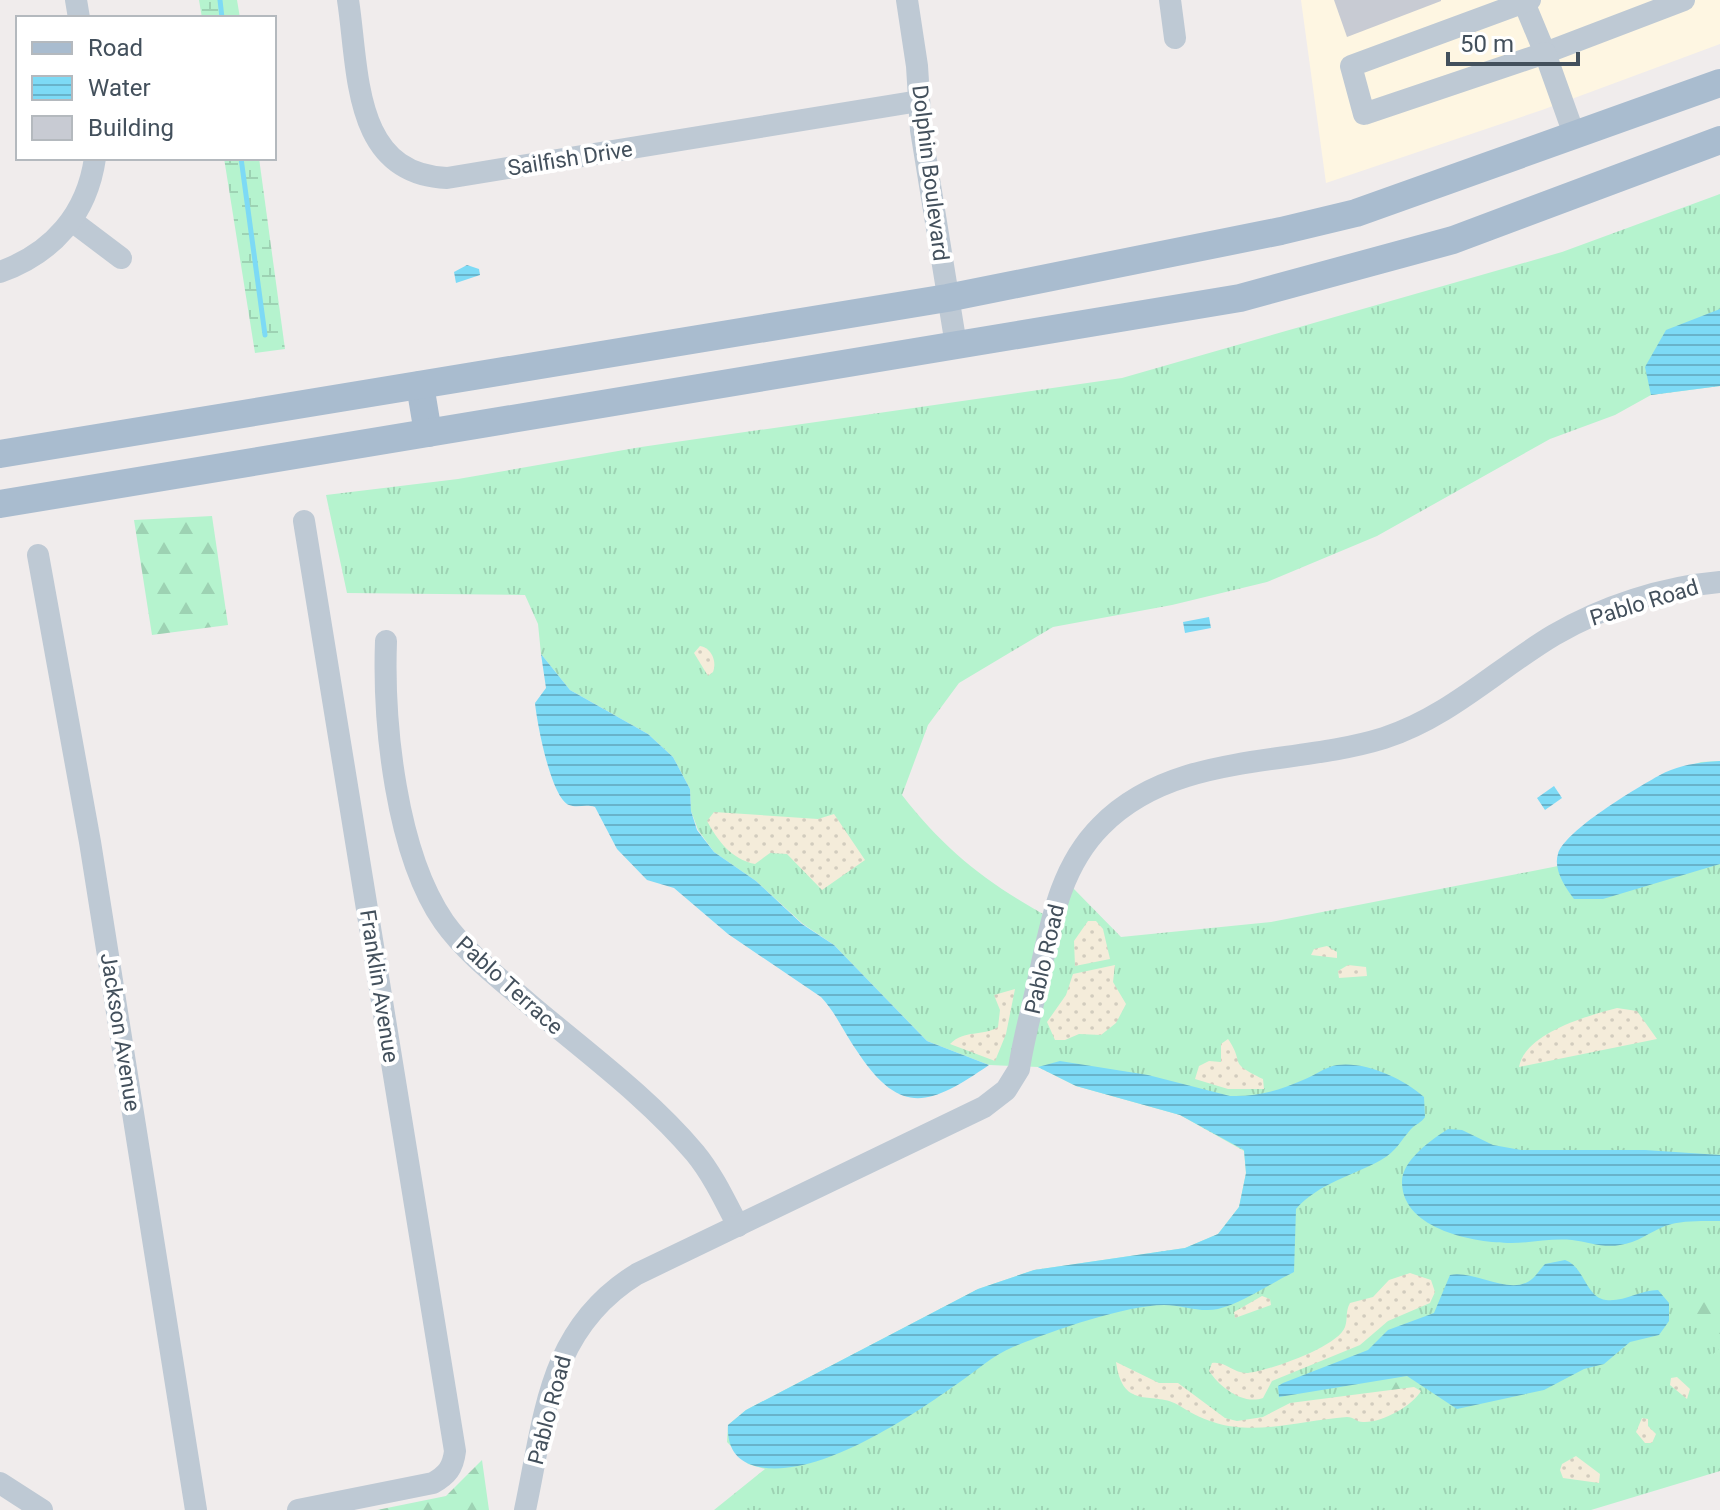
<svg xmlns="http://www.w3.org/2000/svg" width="1720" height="1510" font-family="Roboto,sans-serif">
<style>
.commercial{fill:#fef6e2}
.grass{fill:url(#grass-tufts)}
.forest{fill:url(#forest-firs)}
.wetland{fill:url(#wetland-marsh)}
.sand{fill:url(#sand-dots)}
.water{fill:url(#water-rules)}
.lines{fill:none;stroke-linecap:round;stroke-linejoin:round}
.stream{stroke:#7ddaf5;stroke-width:5}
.building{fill:#c8cbd3}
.minor{stroke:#bec9d4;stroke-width:22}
.major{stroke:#a9bccf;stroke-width:28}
.labels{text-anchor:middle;stroke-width:8;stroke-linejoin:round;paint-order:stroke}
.street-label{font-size:22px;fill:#43505c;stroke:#fff}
</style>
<defs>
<pattern id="grass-tufts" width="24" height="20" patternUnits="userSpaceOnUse" patternTransform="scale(2)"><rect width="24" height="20" fill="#b5f3ce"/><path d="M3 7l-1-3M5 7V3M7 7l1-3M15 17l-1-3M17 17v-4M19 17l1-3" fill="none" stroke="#9dd2b3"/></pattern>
<pattern id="forest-firs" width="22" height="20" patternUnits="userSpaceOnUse" patternTransform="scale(2)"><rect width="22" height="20" fill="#b5f3ce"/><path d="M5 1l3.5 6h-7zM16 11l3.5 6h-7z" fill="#9dd2b3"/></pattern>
<pattern id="wetland-marsh" width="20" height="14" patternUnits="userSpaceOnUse" patternTransform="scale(2)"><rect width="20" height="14" fill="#b5f3ce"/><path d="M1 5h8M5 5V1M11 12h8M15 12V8" fill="none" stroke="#9dd2b3"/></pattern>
<pattern id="sand-dots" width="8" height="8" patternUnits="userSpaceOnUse" patternTransform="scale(2)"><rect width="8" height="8" fill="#f4ecda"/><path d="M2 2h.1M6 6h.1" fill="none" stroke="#d2ccbe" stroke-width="1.8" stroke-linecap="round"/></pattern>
<pattern id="water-rules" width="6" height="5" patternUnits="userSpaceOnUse" patternTransform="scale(2)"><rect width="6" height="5" fill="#7ddaf5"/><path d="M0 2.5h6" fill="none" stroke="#68b3ca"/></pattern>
</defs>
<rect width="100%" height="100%" fill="#f0ecec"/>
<!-- commercial -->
<path class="commercial" d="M 1301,0 L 1720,0 L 1720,44 L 1542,110 L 1326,183 Z"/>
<!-- grass -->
<path class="grass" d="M 1720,194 L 1720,386 L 1651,395 L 1615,415 L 1550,439 L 1377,536 L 1267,582 L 1172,605 L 1053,627 L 959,683 L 928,725 L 902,795 C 946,852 990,885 1052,919 L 1073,888 L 1121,937 L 1271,922 L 1558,866 L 1558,854 L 1570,837 L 1661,775 L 1701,762 L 1720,761 L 1720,1471 L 1591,1510 L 714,1510 L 765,1469 L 748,1464 L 727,1442 L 728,1425 L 746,1410 L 978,1289 L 1034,1270 L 1185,1248 L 1218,1234 L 1239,1207 L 1246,1173 L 1244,1151 L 1180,1115 L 1076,1086 L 1038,1067 L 989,1065 L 927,1041 L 834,945 L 803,924 L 756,881 L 714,852 L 698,830 L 691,811 L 690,789 L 673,757 L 648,734 L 570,690 L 541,654 L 538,624 L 525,595 L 347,593 L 326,495 L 458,479 L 641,447 L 1122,378 L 1562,252 Z"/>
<!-- forest -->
<g class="forest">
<path d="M 212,516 L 228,625 L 152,635 L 134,520 Z"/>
<path d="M 1712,1300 L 1720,1304 L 1720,1365 L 1713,1354 L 1719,1349 L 1706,1344 L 1711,1328 L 1680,1315 L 1682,1308 Z"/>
<path d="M 1388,1379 L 1408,1381 L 1414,1390 L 1352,1404 L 1367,1387 Z"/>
<path d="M 482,1460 L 489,1510 L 377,1510 L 446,1496 Z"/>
</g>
<!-- wetland -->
<g class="wetland">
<path d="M 199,0 L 237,0 L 240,18 L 202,18 Z"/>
<path d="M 224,158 L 259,158 L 285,349 L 255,353 Z"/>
</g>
<!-- sand -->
<g class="sand">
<path d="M 700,646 C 712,648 717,662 713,672 L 708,676 L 694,653 Z"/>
<path d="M 714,812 L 818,819 L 834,814 L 865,860 L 822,890 L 787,854 L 770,853 L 755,864 C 731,859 718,841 707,821 Z"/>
<path d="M 1088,921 L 1096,921 L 1103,929 L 1110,959 L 1075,966 L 1074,941 Z"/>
<path d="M 1327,946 L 1337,952 L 1337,958 L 1311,955 L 1314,949 Z"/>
<path d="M 1115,965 L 1113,982 L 1126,1004 L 1116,1023 L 1101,1035 L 1079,1034 L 1065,1040 L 1055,1040 L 1047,1022 L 1066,995 L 1073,974 Z"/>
<path d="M 1348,965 L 1366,967 L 1367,976 L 1339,978 L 1338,971 Z"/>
<path d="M 1015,989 L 1006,1034 L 995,1061 L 950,1044 C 965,1029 982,1037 998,1027 L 1000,1010 L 994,995 Z"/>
<path d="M 1617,1008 L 1637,1011 L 1657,1039 L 1519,1067 C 1525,1033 1587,1016 1617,1008 Z"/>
<path d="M 1228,1039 C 1246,1065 1226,1061 1263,1079 L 1264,1089 L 1228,1089 L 1195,1079 L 1199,1066 L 1209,1061 L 1221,1062 L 1221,1044 Z"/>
<path d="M 1410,1273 L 1431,1280 L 1435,1292 L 1430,1303 L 1388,1321 L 1360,1345 L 1272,1381 L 1263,1398 C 1242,1405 1220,1387 1209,1371 L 1212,1363 C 1226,1361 1234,1374 1248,1373 C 1268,1371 1338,1347 1345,1327 C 1348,1319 1345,1312 1350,1303 L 1373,1297 L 1389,1280 Z"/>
<path d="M 1262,1296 L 1270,1299 L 1271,1305 L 1235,1318 L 1234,1312 Z"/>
<path d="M 1116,1362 L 1159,1383 L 1178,1383 L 1225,1418 L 1237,1421 L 1263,1417 L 1290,1403 L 1414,1387 L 1421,1391 C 1412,1406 1382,1423 1363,1422 C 1356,1422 1354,1417 1347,1417 C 1284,1422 1238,1444 1180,1406 C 1154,1389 1123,1413 1116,1362 Z"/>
<path d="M 1677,1377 L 1690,1389 L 1687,1399 L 1670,1385 L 1671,1378 Z"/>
<path d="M 1642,1418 L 1648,1419 L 1648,1426 L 1656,1434 L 1652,1443 L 1645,1443 L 1636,1432 Z"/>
<path d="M 1576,1456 L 1600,1474 L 1599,1483 L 1563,1478 L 1560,1470 L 1562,1464 Z"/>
</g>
<!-- water -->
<g class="water">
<path d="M 467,265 L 479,269 L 480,275 L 456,283 L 454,272 Z"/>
<path d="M 1720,309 L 1720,386 L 1651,395 L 1645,367 L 1666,330 Z"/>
<path d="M 1209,617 L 1211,628 L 1185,633 L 1183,622 Z"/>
<path d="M 541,654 L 570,690 L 648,734 L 673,757 L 690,789 L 691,811 L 697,830 L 714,852 L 756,881 L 802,924 L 834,945 L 927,1041 L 989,1065 C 932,1104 902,1118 859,1054 C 845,1035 837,1014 821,997 L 728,934 L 674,888 L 647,880 L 617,849 L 595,807 C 586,804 577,808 569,805 C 551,798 537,723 535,703 L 546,688 Z"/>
<path d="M 1720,761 L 1720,864 L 1603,899 L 1574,899 C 1565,887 1553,869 1558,854 C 1564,831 1638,787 1660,775 C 1678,765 1700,762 1720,761 Z"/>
<path d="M 1554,786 L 1562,798 L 1545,810 L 1537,798 Z"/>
<path d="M 1060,1061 L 1148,1075 L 1230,1096 C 1257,1097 1278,1091 1303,1080 C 1314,1076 1325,1067 1337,1065 C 1366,1061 1404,1079 1424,1097 L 1425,1117 C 1421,1123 1416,1124 1411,1129 C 1401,1140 1396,1152 1381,1160 C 1352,1176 1319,1183 1296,1209 L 1294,1272 C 1271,1283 1243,1303 1218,1309 C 1201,1313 1181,1305 1164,1305 C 1125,1305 1049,1332 1013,1347 C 993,1355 975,1372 957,1384 C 910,1417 814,1482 755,1466 C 734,1460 727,1445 728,1425 L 746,1410 L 978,1289 L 1034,1270 L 1185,1248 L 1218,1234 L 1239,1207 L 1246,1173 L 1244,1150 L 1180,1115 L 1076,1086 L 1038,1067 Z"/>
<path d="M 1448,1129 L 1462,1130 L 1493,1145 L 1521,1150 L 1645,1150 L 1720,1155 L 1720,1221 C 1703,1221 1682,1220 1665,1226 C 1650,1232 1637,1243 1620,1245 C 1603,1248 1588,1242 1572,1240 C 1551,1238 1531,1243 1511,1243 C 1476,1243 1403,1230 1402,1183 C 1401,1161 1431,1140 1448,1129 Z"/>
<path d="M 1565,1260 C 1585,1267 1585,1297 1606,1300 C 1624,1302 1641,1290 1658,1290 L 1669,1303 L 1669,1321 L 1659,1335 L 1630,1342 L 1604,1364 L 1584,1369 L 1544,1390 L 1457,1409 L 1407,1376 L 1279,1397 L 1278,1386 L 1283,1383 L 1368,1350 L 1388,1330 L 1434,1313 L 1450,1275 C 1476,1270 1511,1297 1532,1279 C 1537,1275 1540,1269 1545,1264 Z"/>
</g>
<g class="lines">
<!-- stream -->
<g class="stream">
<path d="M 220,0 L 222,18"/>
<path d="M 241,158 L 265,335"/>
</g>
</g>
<!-- building -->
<path class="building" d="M 1334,0 L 1441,0 L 1441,1 L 1347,37 Z"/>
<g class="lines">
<!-- minor -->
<g class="minor">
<path d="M 76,0 L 79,18"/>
<path d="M 348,0 C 359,71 352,174 447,178 L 919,101"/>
<path d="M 907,0 L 917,66 L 921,130 L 956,345"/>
<path d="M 1170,0 L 1175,38"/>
<path d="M 1523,0 L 1545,53 L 1684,0"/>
<path d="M 1530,0 L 1351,66 L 1364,114 L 1545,53 L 1575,137"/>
<path d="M 72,221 L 121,258"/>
<path d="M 0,272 C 53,253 87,214 95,158"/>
<path d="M 38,555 L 90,842 L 196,1510"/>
<path d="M 386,641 C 383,724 396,853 444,922 C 466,953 499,978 527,1002 C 583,1050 647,1096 695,1153 C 713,1175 725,1201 738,1226"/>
<path d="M 0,1483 L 42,1510"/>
<path d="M 298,1510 L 433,1483 C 447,1475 453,1468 455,1451 L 304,521"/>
<path d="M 525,1510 C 545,1416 548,1329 637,1274 L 984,1107 L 1006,1090 L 1019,1069 C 1023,1041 1031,1013 1037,986 C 1050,929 1058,869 1101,826 C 1174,751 1291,767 1384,738 C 1449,717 1497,669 1554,635 C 1604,606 1663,587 1720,582"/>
</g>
<!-- major -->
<g class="major">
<path d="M 420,385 L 428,433"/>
<path d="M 0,454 L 947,298 L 1281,231 L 1356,213 L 1720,83"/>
<path d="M 0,504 L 1240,298 L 1453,240 L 1720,140"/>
</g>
</g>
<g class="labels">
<!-- street labels -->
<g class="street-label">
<text transform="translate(570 158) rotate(-9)" y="8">Sailfish Drive</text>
<text transform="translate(931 173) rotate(83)" y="8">Dolphin Boulevard</text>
<text transform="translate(1644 602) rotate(-17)" y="8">Pablo Road</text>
<text transform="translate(1044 959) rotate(-77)" y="8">Pablo Road</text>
<text transform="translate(510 985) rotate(42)" y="8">Pablo Terrace</text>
<text transform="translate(380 986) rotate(81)" y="8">Franklin Avenue</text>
<text transform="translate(121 1032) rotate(81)" y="8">Jackson Avenue</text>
<text transform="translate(549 1410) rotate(-75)" y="8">Pablo Road</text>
</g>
</g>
<!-- legend -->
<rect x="16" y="16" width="260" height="144" fill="#ffffff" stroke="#b4b9be" stroke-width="2"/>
<rect x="32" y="42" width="40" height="12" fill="#a9bccf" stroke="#b4b9be" stroke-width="2"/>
<text x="88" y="56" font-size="24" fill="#43505c">Road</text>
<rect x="32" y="76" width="40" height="24" fill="url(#water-rules)" stroke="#b4b9be" stroke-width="2"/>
<text x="88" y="96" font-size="24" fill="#43505c">Water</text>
<rect x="32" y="116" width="40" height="24" fill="#c8cbd3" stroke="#b4b9be" stroke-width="2"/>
<text x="88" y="136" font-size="24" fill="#43505c">Building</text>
<!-- scale -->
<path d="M1448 52v12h130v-12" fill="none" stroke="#43505c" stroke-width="4"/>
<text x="1460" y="52" font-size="24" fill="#43505c" stroke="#ffffff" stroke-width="6" paint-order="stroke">50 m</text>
</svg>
